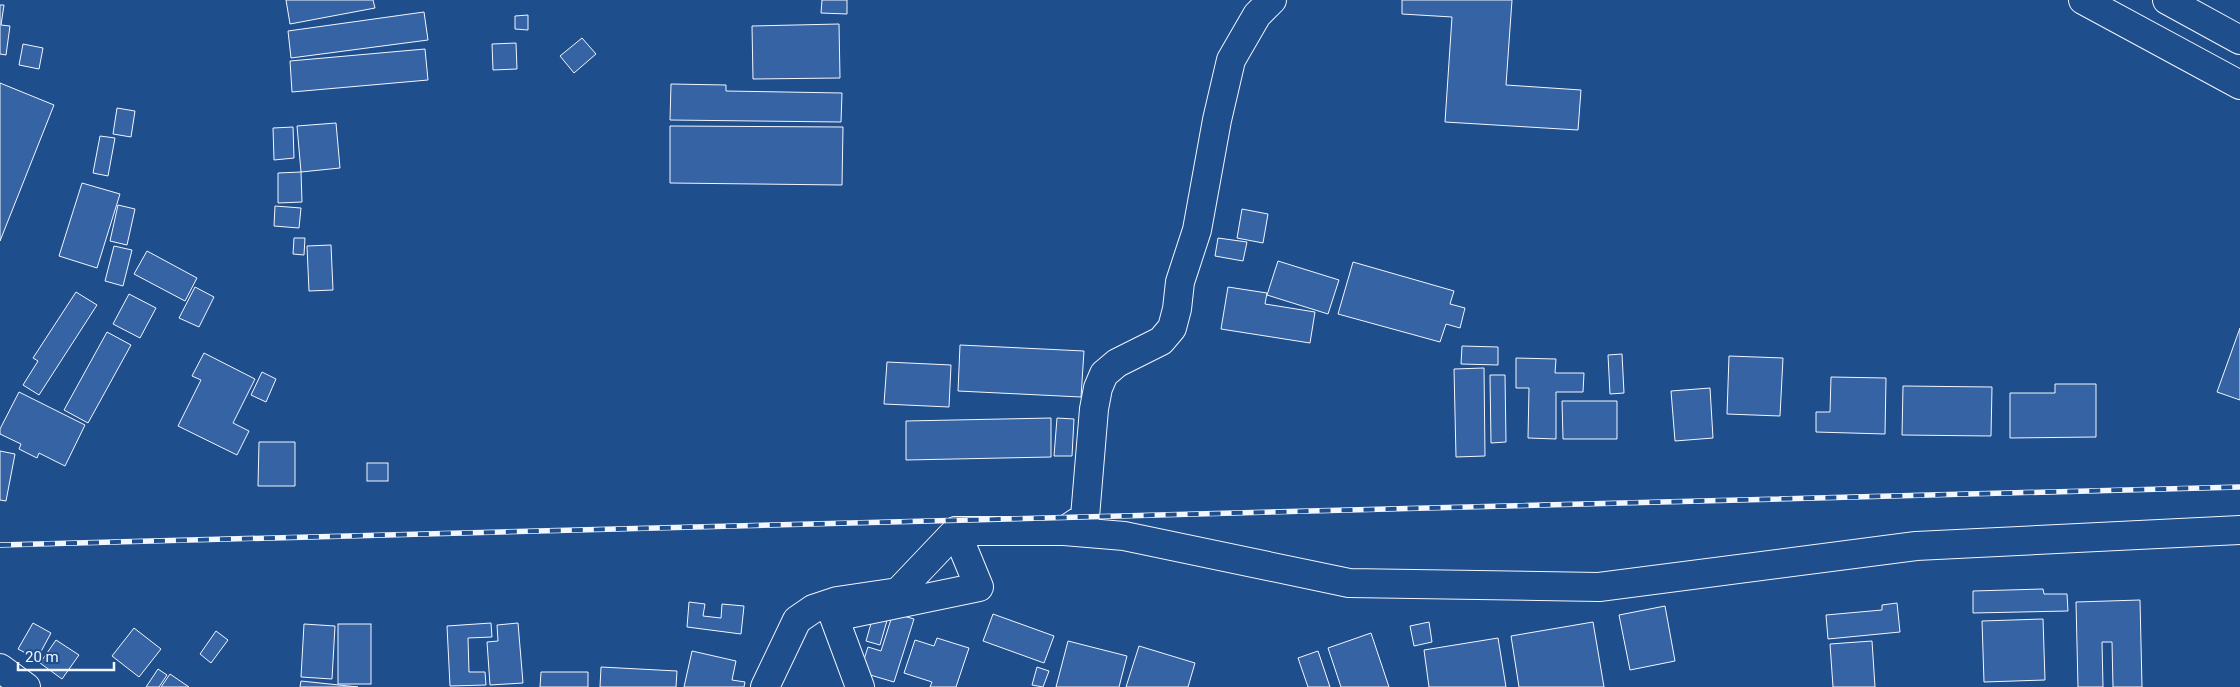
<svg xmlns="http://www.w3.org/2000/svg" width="2240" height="687" font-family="Roboto,sans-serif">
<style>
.building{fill:#3563a3;stroke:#f2f6ff}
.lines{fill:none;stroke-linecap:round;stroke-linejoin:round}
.minor-casing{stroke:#f2f6ff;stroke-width:30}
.trunk-casing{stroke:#f2f6ff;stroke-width:30}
.minor{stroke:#1f4e8c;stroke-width:28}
.trunk{stroke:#1f4e8c;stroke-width:28}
.rail-casing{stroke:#f2f6ff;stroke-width:5.5}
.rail{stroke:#1f4e8c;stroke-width:4;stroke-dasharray:11;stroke-linecap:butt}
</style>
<rect width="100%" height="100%" fill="#1f4e8c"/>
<!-- building -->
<g class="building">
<path d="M 286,0 L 373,0 L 375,8 L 290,24 Z"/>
<path d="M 822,0 L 847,0 L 847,14 L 821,13 Z"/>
<path d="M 1402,0 L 1512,0 L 1506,85 L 1581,90 L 1578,130 L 1445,122 L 1452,17 L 1402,14 Z"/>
<path d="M 0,5 L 4,5 L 1,25 L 10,26 L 6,55 L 0,54 Z"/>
<path d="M 424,12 L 428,40 L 291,58 L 288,31 Z"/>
<path d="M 528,15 L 528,30 L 515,29 L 515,16 Z"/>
<path d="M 839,24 L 840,78 L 753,79 L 752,26 Z"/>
<path d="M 582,38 L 596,54 L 574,73 L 560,56 Z"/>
<path d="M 516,43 L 517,69 L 493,70 L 492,44 Z"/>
<path d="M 23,44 L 43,48 L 39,69 L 19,65 Z"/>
<path d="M 425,49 L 428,80 L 292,92 L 290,61 Z"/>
<path d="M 0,83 L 54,105 L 0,241 Z"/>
<path d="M 671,84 L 726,85 L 726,91 L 842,93 L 841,122 L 670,120 Z"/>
<path d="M 117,108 L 135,111 L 131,137 L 113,134 Z"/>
<path d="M 336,123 L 340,168 L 301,172 L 297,126 Z"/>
<path d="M 670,126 L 843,127 L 842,185 L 670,183 Z"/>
<path d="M 293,127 L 294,158 L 274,160 L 273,128 Z"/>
<path d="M 100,136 L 115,138 L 108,176 L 93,173 Z"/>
<path d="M 301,172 L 302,202 L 278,203 L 278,173 Z"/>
<path d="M 82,183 L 120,194 L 97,268 L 59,256 Z"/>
<path d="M 118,205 L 135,209 L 127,245 L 110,241 Z"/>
<path d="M 275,206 L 301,208 L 299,228 L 274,226 Z"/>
<path d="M 1242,209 L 1268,214 L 1263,243 L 1237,238 Z"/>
<path d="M 294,238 L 305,238 L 304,255 L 293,254 Z"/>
<path d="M 1218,238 L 1247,242 L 1243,261 L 1215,256 Z"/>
<path d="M 331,245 L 333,290 L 309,291 L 307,246 Z"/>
<path d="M 114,246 L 132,250 L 123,286 L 105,281 Z"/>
<path d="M 147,251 L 197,278 L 185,301 L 134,274 Z"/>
<path d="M 1278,261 L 1339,280 L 1328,314 L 1267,295 Z"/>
<path d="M 1353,262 L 1454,291 L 1450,304 L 1465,308 L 1460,328 L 1446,324 L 1440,342 L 1338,314 Z"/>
<path d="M 195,287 L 214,297 L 199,327 L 179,318 Z"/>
<path d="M 1228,287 L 1267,293 L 1265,304 L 1315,312 L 1310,343 L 1221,329 Z"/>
<path d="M 76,292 L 97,305 L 39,395 L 23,385 L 38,361 L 33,358 Z"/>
<path d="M 129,294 L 156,308 L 140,338 L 113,324 Z"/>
<path d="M 2240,328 L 2240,400 L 2217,392 Z"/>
<path d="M 107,332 L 131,345 L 88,423 L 64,410 Z"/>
<path d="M 960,345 L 1084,351 L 1081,397 L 958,391 Z"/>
<path d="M 1462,346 L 1498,347 L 1498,365 L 1461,364 Z"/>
<path d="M 204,353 L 255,379 L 233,423 L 249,431 L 237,455 L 178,426 L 201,380 L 192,376 Z"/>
<path d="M 1622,354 L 1624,393 L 1610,394 L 1608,355 Z"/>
<path d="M 1729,356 L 1783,358 L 1780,416 L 1727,414 Z"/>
<path d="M 1516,358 L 1556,359 L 1555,373 L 1584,373 L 1583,392 L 1556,392 L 1556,439 L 1528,438 L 1529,388 L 1516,388 Z"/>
<path d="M 887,362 L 951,365 L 949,407 L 884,404 Z"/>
<path d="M 1484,368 L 1485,456 L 1456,457 L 1454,369 Z"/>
<path d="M 262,372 L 276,379 L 266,402 L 251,395 Z"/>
<path d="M 1490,375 L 1505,375 L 1506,442 L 1491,443 Z"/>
<path d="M 1831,377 L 1886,378 L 1885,434 L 1816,432 L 1816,412 L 1830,412 Z"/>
<path d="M 2055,384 L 2096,384 L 2096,437 L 2010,438 L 2010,393 L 2055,393 Z"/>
<path d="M 1903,386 L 1992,387 L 1991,436 L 1902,435 Z"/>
<path d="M 1710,388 L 1713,438 L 1675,441 L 1671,391 Z"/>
<path d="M 19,392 L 85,425 L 65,466 L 39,453 L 37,458 L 19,449 L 21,444 L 0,434 L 0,429 Z"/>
<path d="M 1562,401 L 1617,401 L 1617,439 L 1563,439 Z"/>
<path d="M 1051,418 L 1051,457 L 906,460 L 906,421 Z"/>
<path d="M 1057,418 L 1074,419 L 1072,456 L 1054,456 Z"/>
<path d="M 259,442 L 295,442 L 295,486 L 258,486 Z"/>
<path d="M 0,451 L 15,454 L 6,501 L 0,500 Z"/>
<rect x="367" y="463" width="21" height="18"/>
<path d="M 2043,589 L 2044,594 L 2067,594 L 2068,611 L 1973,613 L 1973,591 Z"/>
<path d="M 2140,600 L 2142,687 L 2113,687 L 2112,642 L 2102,642 L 2103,687 L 2078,687 L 2076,602 Z"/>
<path d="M 689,602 L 705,604 L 703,616 L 721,618 L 722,604 L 744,606 L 741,634 L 687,627 Z"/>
<path d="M 1897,603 L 1900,632 L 1828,639 L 1826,615 L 1882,610 L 1882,605 Z"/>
<path d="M 1665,606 L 1675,661 L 1630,670 L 1619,615 Z"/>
<path d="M 874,613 L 888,617 L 880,645 L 866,641 Z"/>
<path d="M 893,613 L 914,619 L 894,682 L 860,672 L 868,647 L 881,651 Z"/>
<path d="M 993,614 L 1054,636 L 1044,663 L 983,641 Z"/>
<path d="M 2043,619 L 2045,680 L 1984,682 L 1982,621 Z"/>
<path d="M 1429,622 L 1432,642 L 1414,646 L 1410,626 Z"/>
<path d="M 1593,622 L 1604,687 L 1519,687 L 1511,636 Z"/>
<path d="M 33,623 L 51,633 L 37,659 L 18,649 Z"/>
<path d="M 491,623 L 492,637 L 468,638 L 469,672 L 485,672 L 486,685 L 450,686 L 447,626 Z"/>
<path d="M 518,623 L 523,683 L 490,685 L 487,642 L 498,641 L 497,625 Z"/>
<path d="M 304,624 L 335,626 L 332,679 L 301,677 Z"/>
<rect x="338" y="624" width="33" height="60"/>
<path d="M 134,628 L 161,649 L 139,677 L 112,656 Z"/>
<path d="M 216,631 L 228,640 L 211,663 L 200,654 Z"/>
<path d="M 1371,633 L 1389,687 L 1341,687 L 1328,648 Z"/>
<path d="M 937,638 L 969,648 L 956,687 L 930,687 L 932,682 L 904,673 L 915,640 L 934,646 Z"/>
<path d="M 1498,638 L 1506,687 L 1429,687 L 1424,650 Z"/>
<path d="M 56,640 L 79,655 L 62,679 L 40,663 Z"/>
<path d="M 1068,641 L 1127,656 L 1119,687 L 1056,687 Z"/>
<path d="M 1872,641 L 1875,687 L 1833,687 L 1830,644 Z"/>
<path d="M 1139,646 L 1195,663 L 1188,687 L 1126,687 Z"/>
<path d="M 692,651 L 736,661 L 732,680 L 745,682 L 744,687 L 684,687 Z"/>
<path d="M 1318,651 L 1330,687 L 1308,687 L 1298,658 Z"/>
<path d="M 601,667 L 677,671 L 676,687 L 600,687 Z"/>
<path d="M 1037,667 L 1049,671 L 1043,687 L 1032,685 Z"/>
<path d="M 158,669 L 167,675 L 159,687 L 146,687 Z"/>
<path d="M 541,672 L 588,672 L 588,687 L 540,687 Z"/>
<path d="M 170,674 L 189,687 L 161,687 Z"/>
<path d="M 301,681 L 358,687 L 300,687 Z"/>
</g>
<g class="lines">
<!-- minor casing -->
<g class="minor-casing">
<g id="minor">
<path d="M 1064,531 L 1085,517 L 1094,409 L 1098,388 L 1104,374 L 1117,363 L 1161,341 L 1172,328 L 1177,309 L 1180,282 L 1197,230 L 1217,120 L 1231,60 L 1257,15 L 1272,0"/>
<path d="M 0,668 L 26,687"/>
<path d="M 765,687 L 797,620 L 813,609 L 837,601 L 898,592 L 956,531 L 1064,531 L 1124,536 L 1349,583 L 1599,587 L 1916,546 L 2240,530"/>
<path d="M 860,687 L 834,617 L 979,587 L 956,531"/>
</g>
</g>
<!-- trunk casing -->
<g class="trunk-casing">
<g id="trunk">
<path d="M 2083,0 L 2240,85"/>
<path d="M 2167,0 L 2240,40"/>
</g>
</g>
<!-- minor -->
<use href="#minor" class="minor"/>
<!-- trunk -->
<use href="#trunk" class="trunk"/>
<!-- rail casing -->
<g class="rail-casing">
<path id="rail" d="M 0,545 L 2240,487"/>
</g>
<!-- rail -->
<use href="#rail" class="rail"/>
</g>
<!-- scale -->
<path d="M18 662v8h96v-8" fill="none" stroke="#f2f6ff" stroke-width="2.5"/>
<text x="25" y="662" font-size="15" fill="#f2f6ff" stroke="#1f4e8c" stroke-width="4" paint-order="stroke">20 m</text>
</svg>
